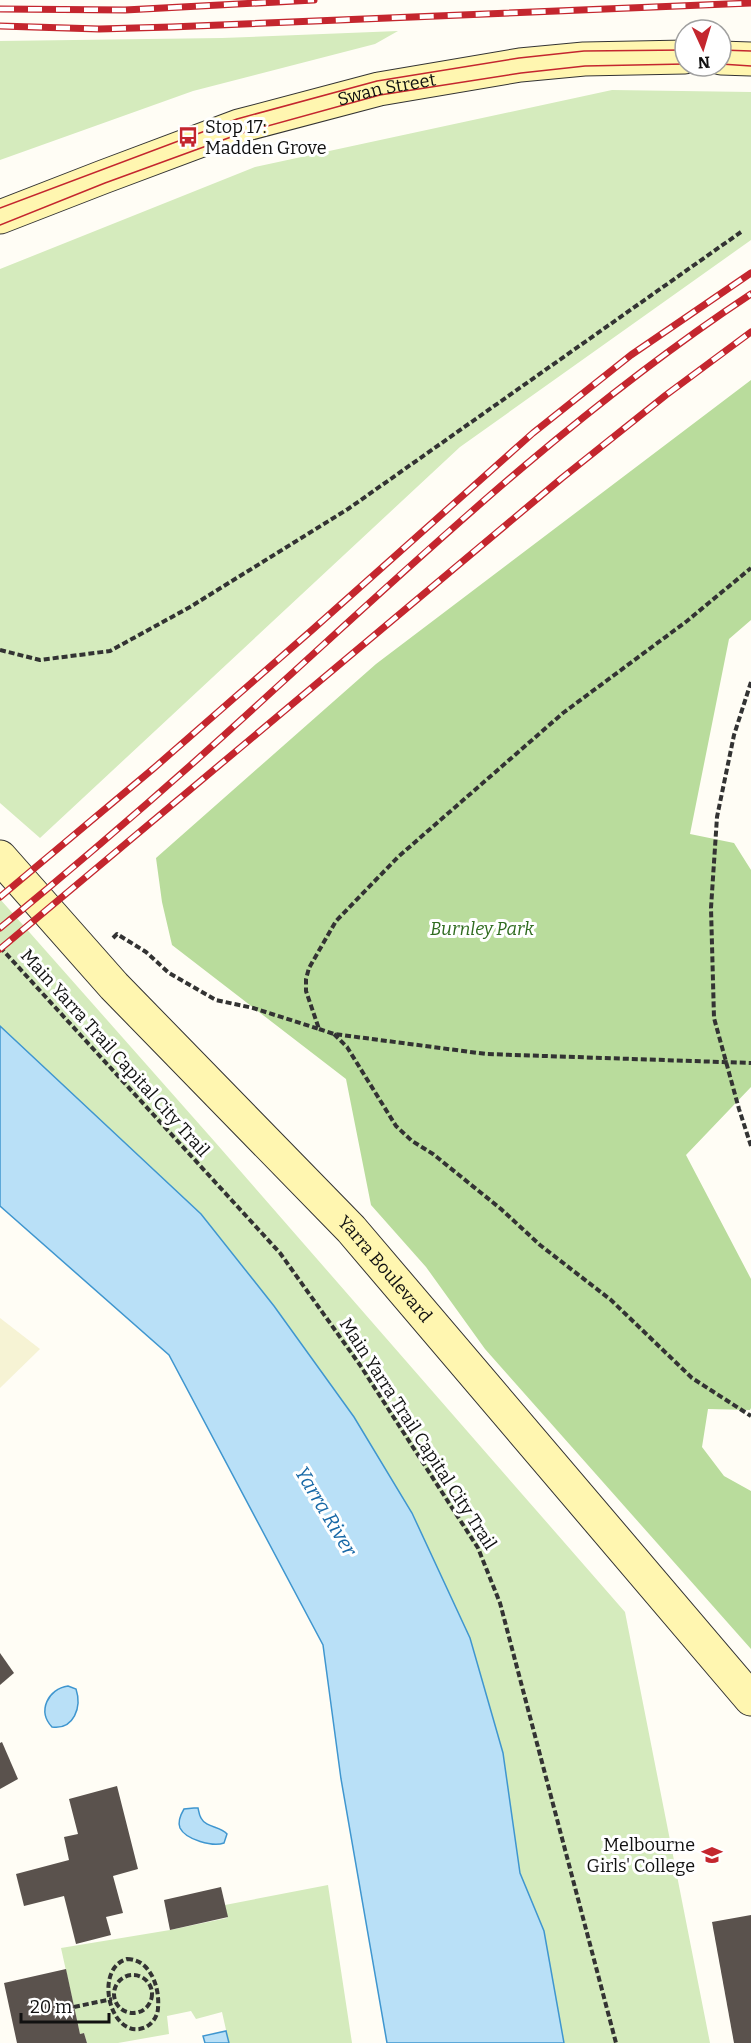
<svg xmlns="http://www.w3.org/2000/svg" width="751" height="2043" font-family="Bitter,serif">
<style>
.farmland{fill:#f6f3d4}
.green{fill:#d5ebbd}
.forest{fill:#b9dc9c}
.water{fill:#b9e0f7;stroke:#3f96cf;stroke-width:1.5}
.building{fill:#5a524d}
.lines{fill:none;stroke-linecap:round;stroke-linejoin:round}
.secondary-casing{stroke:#333;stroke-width:35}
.path{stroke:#333;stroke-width:4;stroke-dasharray:6 3;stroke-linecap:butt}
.secondary{stroke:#fff6b0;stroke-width:33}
.tram{stroke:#c4262e;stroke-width:1.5}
.rail-casing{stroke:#c4262e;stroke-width:7}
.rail{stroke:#fff;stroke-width:4.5;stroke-dasharray:14;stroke-linecap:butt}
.labels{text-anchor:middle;stroke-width:6;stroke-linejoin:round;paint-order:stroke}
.street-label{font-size:18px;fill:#111;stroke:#fff}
.poi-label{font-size:18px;fill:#111;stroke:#fff;text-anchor:start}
.park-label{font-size:18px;font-style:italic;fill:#2f6b1f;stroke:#fff}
.water-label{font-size:20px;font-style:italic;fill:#1768a6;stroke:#fff}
</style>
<rect width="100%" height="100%" fill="#fffdf5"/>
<!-- farmland -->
<path class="farmland" d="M 0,1318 L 40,1349 L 0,1388 Z"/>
<!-- green -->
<g class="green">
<path d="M 398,31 L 375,44 L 193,91 L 0,160 L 0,41 L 222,38 Z"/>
<path d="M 612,90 L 751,92 L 751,240 L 460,447 L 40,838 L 0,803 L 0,269 L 255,167 Z"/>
<path d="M 0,899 L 215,1142 L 625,1612 L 710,2043 L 564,2043 L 544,1931 L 520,1873 L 503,1753 L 470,1638 L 412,1513 L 354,1417 L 274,1306 L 201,1214 L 0,1026 Z"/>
<path d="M 328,1885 L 352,2043 L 229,2043 L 222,2012 L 196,2019 L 191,2011 L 167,2016 L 169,2034 L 118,2043 L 87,2043 L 84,2033 L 80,2034 L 61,1948 L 170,1930 L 227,1918 L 225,1905 Z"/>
</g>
<!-- forest -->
<path class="forest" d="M 751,380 L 751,620 L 729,639 L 690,834 L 734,843 L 751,870 L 751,1087 L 686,1155 L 751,1279 L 751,1408 L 750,1410 L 708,1409 L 702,1447 L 724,1476 L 751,1491 L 751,1649 L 485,1349 L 426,1267 L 371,1205 L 346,1079 L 172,945 L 162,902 L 156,858 L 376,664 Z"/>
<!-- water -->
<g class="water">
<path d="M 0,1026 L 201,1214 L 274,1306 L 354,1417 L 412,1513 L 470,1638 L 503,1753 L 520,1873 L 544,1931 L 564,2043 L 387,2043 L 341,1779 L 323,1645 L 169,1355 L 0,1206 Z"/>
<path d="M 68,1686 L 76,1689 C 82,1707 74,1730 52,1727 C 37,1711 48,1689 68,1686 Z"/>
<path d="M 194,1808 L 198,1808 C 199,1812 199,1815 201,1818 C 206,1828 221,1826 227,1834 L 224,1843 C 213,1847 186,1840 180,1828 C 177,1821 181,1814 184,1809 Z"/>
<path d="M 226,2031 L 229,2043 L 205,2043 L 203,2036 Z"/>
</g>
<!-- building -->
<g class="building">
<path d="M 0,1653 L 14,1673 L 0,1685 Z"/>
<path d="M 2,1742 L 18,1779 L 0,1789 L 0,1743 Z"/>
<path d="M 117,1786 L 138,1869 L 113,1876 L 123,1913 L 106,1917 L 111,1935 L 76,1944 L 64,1896 L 24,1906 L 16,1874 L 69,1860 L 64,1837 L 78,1834 L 69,1799 Z"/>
<path d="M 221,1887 L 228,1917 L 170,1930 L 164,1900 Z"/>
<path d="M 751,1915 L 751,2043 L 734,2043 L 712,1922 Z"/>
<path d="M 66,1969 L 80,2034 L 84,2033 L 87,2043 L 17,2043 L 4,1983 Z"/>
</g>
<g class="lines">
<!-- secondary casing -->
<g class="secondary-casing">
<g id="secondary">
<path d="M 721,58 L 751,59"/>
<path id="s1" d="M 0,217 L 103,177 L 239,126 L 379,89 L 520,65 L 584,59 L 685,57"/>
<path id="s2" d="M 0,857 L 114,986 L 351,1229 L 751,1699"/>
</g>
</g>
<!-- path -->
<g class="path">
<path d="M 0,650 L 40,660 L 110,651 L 190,607 L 348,509 L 741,232"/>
<path d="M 751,682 L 734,735 L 717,817 L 711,908 L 714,1018 L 739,1109 L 751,1146"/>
<path d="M 113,938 L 117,934 L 146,952 L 169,973 L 216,1000 L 253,1008 L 319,1029 L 306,991 L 306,979 L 309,968 L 336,921 L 398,857 L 563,713 L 687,621 L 751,568"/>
<path d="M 0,947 L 280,1253 L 360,1365 L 478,1548 L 500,1603 L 616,2043"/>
<path d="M 319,1029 L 334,1034 L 486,1054 L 751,1063"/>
<path d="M 334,1034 L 347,1047 L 396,1126 L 412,1141 L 433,1154 L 501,1209 L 540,1245 L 611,1300 L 692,1378 L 751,1416"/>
<path d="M 127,1959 C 150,1959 160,1987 158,2008 C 158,2015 153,2023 146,2027 C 111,2043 92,1969 127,1959 Z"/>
<circle cx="133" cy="1994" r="19"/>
<path d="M 74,2007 L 112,1999"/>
</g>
<!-- secondary -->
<use href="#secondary" class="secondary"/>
<!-- tram -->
<g class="tram">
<path d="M 721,50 L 751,51"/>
<path d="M 721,64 L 751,66"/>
<path d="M 0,208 L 237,119 L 377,81 L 519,58 L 584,51 L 685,50"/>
<path d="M 0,225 L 105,183 L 242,133 L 380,95 L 521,73 L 585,66 L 685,64"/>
</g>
<!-- rail casing -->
<g class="rail-casing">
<g id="rail">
<path d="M 0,9 L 125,10 L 314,0"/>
<path d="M 0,26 L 99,29 L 171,27 L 751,3"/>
<path d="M 0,897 L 154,768 L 312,630 L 533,433 L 631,355 L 751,273"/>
<path d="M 0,928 C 90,854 179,777 265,698 C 421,556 574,411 751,294"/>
<path d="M 0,949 L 562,478 L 666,395 L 751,332"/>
</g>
</g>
<!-- rail -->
<use href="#rail" class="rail"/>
</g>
<!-- icons -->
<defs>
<g id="bus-bare" transform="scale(1.62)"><path d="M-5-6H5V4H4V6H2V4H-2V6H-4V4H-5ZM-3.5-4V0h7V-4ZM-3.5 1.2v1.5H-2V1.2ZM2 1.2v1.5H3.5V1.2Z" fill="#c4262e" stroke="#fff" stroke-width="2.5" paint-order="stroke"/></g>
<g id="school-bare" transform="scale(1.62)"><path d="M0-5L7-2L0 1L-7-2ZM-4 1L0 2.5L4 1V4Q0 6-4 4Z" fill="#c4262e" stroke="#fff" stroke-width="2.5" paint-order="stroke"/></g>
</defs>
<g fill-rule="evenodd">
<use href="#bus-bare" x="188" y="137"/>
<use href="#school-bare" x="712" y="1855"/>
</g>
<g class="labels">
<!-- street labels -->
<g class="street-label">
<text dy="6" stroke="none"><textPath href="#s1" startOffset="408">Swan Street</textPath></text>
<text transform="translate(115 1053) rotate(48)" y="6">Main Yarra Trail Capital City Trail</text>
<text dy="6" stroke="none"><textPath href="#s2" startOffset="564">Yarra Boulevard</textPath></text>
<text transform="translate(418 1434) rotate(57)" y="6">Main Yarra Trail Capital City Trail</text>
</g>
<!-- poi labels -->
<g class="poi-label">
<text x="205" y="133">Stop 17:<tspan x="205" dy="21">Madden Grove</tspan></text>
<text x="695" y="1851" text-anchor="end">Melbourne<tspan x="695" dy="21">Girls' College</tspan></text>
</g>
<!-- park labels -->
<g class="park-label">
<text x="482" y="935">Burnley Park</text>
</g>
<!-- water labels -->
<g class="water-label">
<text transform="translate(326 1511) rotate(59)" y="7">Yarra River</text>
</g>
</g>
<!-- north arrow -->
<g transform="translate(703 48) rotate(176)"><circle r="28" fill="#ffffff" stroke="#a0a0a0" stroke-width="1.5"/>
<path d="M0-4.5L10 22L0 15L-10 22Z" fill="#c4262e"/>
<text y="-9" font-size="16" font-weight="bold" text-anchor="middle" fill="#111111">N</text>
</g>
<!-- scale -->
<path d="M21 2013v9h88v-9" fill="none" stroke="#111111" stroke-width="3"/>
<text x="30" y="2013" font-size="18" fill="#111111" stroke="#ffffff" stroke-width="4.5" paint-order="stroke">20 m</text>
</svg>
